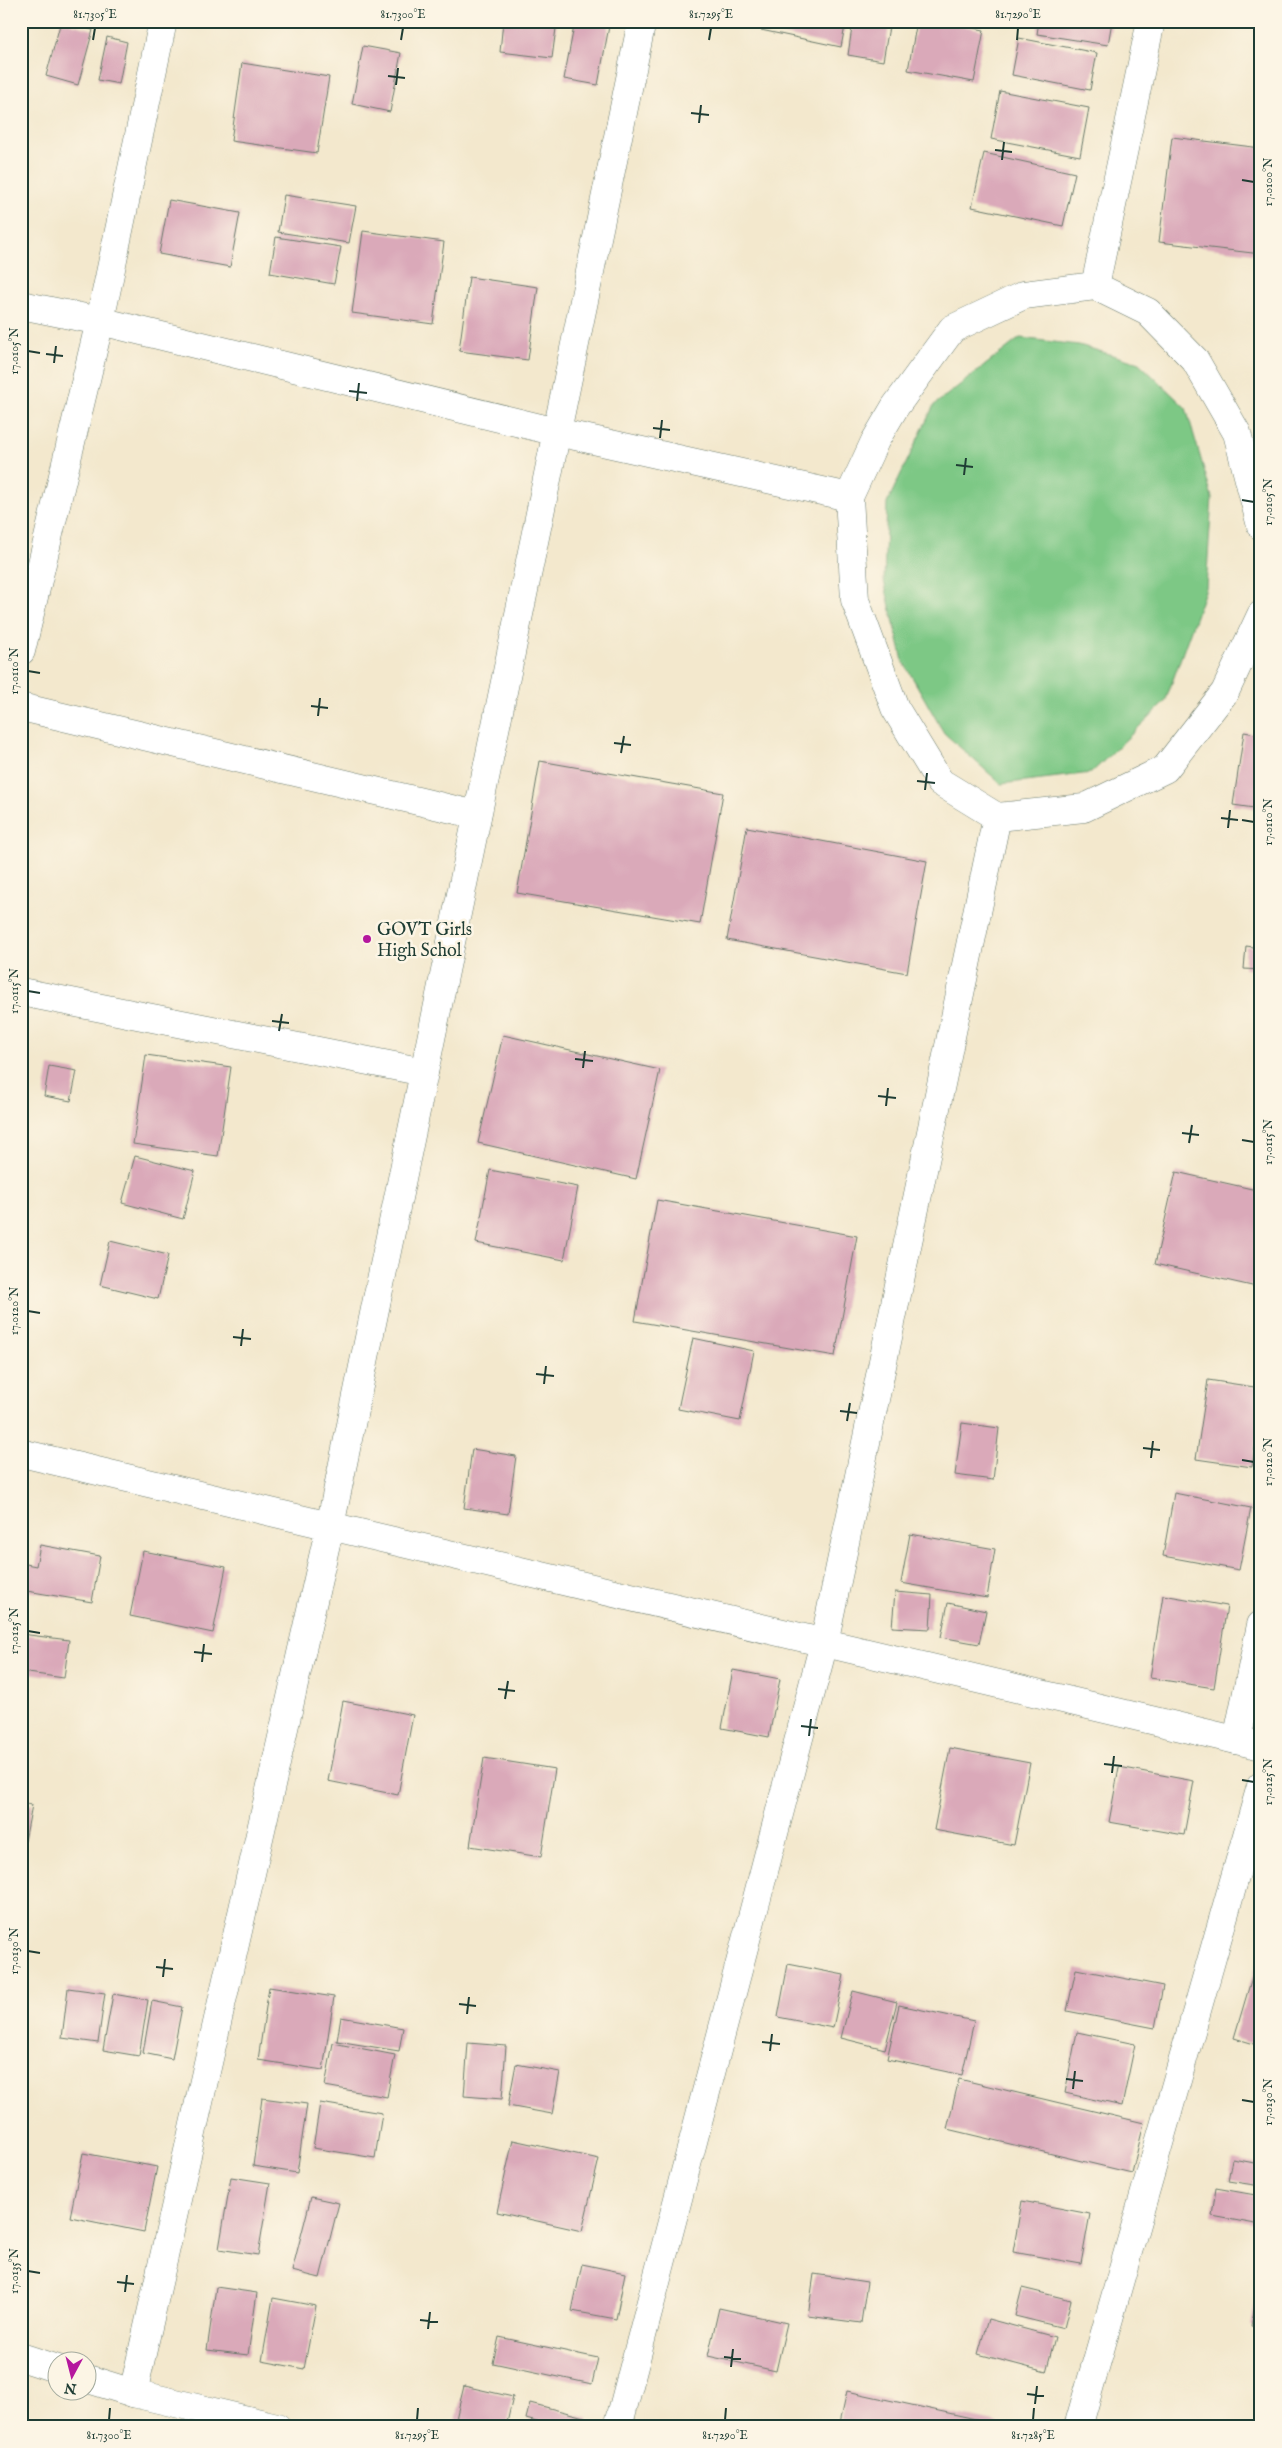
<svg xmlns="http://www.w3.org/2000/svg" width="1282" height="2448" font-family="'IM FELL English',serif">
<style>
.green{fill:#7dc885;stroke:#4e825c}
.building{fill:#daa9b9}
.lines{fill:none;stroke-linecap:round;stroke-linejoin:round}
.minor-casing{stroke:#69796a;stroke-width:29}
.minor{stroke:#fff;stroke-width:28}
.ticks{fill:none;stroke:#1f3d34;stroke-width:2}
.poi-dot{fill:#b5179e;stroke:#fcf5e5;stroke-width:2}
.labels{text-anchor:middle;stroke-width:5;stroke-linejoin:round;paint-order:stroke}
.poi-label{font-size:18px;fill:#1f3d34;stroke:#fcf5e5;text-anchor:start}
.neatline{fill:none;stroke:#1f3d34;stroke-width:2}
.ticks-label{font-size:12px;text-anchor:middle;fill:#1f3d34}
</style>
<rect width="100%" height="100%" fill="#fcf5e5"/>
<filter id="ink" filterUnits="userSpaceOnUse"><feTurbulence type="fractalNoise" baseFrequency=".02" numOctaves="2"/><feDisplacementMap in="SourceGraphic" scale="10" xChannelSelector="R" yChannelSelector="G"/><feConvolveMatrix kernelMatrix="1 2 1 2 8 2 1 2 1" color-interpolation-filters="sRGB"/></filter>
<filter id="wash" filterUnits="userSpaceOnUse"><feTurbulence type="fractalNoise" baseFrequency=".0096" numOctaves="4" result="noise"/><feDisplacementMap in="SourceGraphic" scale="20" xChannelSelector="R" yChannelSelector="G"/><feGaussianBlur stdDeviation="1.12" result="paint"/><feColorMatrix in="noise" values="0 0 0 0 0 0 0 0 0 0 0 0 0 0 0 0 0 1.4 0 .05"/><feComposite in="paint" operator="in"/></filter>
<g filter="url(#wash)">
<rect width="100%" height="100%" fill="#f3e8cd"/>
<!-- green -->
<path class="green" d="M 1020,338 L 1079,345 L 1139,363 L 1186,408 L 1212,497 L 1206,588 L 1165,702 L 1091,773 L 1001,784 L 944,733 L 903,661 L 884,581 L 887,503 L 934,405 Z"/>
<g id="blocks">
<!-- building -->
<g class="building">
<path d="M 61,21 L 93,30 L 78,85 L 46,76 Z"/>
<path d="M 503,21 L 557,21 L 552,58 L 500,52 Z"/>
<path d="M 575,21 L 610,21 L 598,85 L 564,79 Z"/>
<path d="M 763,21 L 846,21 L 841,47 L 761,30 Z"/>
<path d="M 853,21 L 890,21 L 883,61 L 848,55 Z"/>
<path d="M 917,21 L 937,21 L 984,30 L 974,82 L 908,70 Z"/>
<path d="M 1039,21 L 1112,21 L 1108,45 L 1037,34 Z"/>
<path d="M 107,37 L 127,42 L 119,84 L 98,80 Z"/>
<path d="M 1019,38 L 1097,53 L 1090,90 L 1012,75 Z"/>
<path d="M 363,46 L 401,53 L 390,112 L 352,104 Z"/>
<path d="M 242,63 L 329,77 L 317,153 L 231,141 Z"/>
<path d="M 1000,91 L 1089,108 L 1080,156 L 991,139 Z"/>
<path d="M 1172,137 L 1261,148 L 1261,254 L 1159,242 Z"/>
<path d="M 984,153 L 1075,173 L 1063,226 L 972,207 Z"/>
<path d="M 284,195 L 356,206 L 349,243 L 278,232 Z"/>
<path d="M 169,200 L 240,213 L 230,267 L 159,254 Z"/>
<path d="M 363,231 L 444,242 L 433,324 L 352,313 Z"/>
<path d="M 276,237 L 341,247 L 334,284 L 270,273 Z"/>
<path d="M 469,277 L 538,287 L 528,360 L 459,351 Z"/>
<path d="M 1244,732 L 1261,735 L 1261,809 L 1233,805 Z"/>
<path d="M 540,761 L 723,793 L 700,924 L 517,893 Z"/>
<path d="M 747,827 L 927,861 L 907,973 L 727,940 Z"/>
<path d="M 1246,946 L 1261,948 L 1261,970 L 1244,969 Z"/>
<path d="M 503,1035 L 660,1070 L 636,1179 L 478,1143 Z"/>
<path d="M 146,1055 L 231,1067 L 218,1156 L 133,1144 Z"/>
<path d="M 49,1066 L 77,1071 L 71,1101 L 44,1096 Z"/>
<path d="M 135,1156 L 195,1171 L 183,1219 L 122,1203 Z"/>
<path d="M 490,1170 L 578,1187 L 564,1260 L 476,1243 Z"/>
<path d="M 1176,1172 L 1261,1191 L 1261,1288 L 1155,1264 Z"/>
<path d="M 657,1200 L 857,1236 L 835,1356 L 635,1321 Z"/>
<path d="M 110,1241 L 168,1255 L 158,1299 L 100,1285 Z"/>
<path d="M 693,1338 L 754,1351 L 740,1421 L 678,1409 Z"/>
<path d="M 1208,1380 L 1261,1388 L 1261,1409 L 1252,1467 L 1196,1459 Z"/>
<path d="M 962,1423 L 999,1428 L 993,1480 L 955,1475 Z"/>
<path d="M 472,1449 L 516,1456 L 508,1514 L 464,1508 Z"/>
<path d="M 1174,1493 L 1251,1508 L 1239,1570 L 1163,1556 Z"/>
<path d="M 910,1534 L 995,1549 L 987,1598 L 901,1583 Z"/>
<path d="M 40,1545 L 100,1556 L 92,1602 L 21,1590 L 21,1563 L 36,1566 Z"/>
<path d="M 143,1551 L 226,1567 L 213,1633 L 130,1616 Z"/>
<path d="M 895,1592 L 932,1595 L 930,1629 L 892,1627 Z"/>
<path d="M 1163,1595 L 1227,1606 L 1214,1688 L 1150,1678 Z"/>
<path d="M 948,1603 L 986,1611 L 979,1644 L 941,1637 Z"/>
<path d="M 21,1634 L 69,1640 L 64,1678 L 21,1672 Z"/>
<path d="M 733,1670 L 780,1679 L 769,1737 L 722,1728 Z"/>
<path d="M 343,1701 L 413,1715 L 398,1795 L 328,1781 Z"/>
<path d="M 950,1748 L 1030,1763 L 1014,1845 L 934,1830 Z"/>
<path d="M 484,1758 L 555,1769 L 541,1857 L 470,1846 Z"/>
<path d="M 1119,1767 L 1194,1781 L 1184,1835 L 1109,1822 Z"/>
<path d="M 21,1803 L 32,1805 L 25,1841 L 21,1840 Z"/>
<path d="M 1258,1957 L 1261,1958 L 1261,2046 L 1234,2038 Z"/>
<path d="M 788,1964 L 844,1975 L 833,2028 L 778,2017 Z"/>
<path d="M 1076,1969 L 1163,1986 L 1155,2028 L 1067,2011 Z"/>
<path d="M 269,1987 L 334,1997 L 323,2070 L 258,2060 Z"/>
<path d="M 68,1988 L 105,1993 L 98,2043 L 62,2038 Z"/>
<path d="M 853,1991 L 897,2002 L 885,2049 L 841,2038 Z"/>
<path d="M 113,1994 L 148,2000 L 139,2056 L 103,2050 Z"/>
<path d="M 152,2001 L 182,2007 L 172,2059 L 143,2053 Z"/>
<path d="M 899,2005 L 974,2021 L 962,2075 L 887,2059 Z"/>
<path d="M 341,2017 L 403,2028 L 399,2051 L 337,2041 Z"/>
<path d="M 1077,2032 L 1135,2044 L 1122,2106 L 1065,2093 Z"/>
<path d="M 333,2043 L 395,2055 L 387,2097 L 325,2086 Z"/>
<path d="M 468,2043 L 506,2046 L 502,2099 L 464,2096 Z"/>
<path d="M 516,2064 L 560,2072 L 552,2114 L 508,2106 Z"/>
<path d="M 959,2079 L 1144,2123 L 1132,2173 L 947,2129 Z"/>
<path d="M 262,2098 L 307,2104 L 297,2173 L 253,2166 Z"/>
<path d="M 320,2103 L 382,2113 L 375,2158 L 313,2148 Z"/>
<path d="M 513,2140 L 599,2159 L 582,2231 L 497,2212 Z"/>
<path d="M 83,2153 L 157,2167 L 144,2232 L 70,2217 Z"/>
<path d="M 1232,2159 L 1261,2164 L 1261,2186 L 1228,2181 Z"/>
<path d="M 231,2177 L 270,2183 L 258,2255 L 219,2249 Z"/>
<path d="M 1216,2188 L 1261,2196 L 1261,2225 L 1212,2216 Z"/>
<path d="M 311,2197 L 339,2203 L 320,2278 L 292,2271 Z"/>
<path d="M 1022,2201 L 1090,2214 L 1081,2264 L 1013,2252 Z"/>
<path d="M 582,2264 L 625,2273 L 616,2319 L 572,2311 Z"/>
<path d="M 814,2274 L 867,2282 L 861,2323 L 808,2316 Z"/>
<path d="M 1260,2282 L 1261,2283 L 1261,2328 L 1251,2326 Z"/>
<path d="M 216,2287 L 257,2293 L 248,2355 L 207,2350 Z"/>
<path d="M 1022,2288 L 1071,2300 L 1064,2328 L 1015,2316 Z"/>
<path d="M 273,2298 L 316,2306 L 304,2369 L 262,2361 Z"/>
<path d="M 719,2308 L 787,2323 L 776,2371 L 708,2356 Z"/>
<path d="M 988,2319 L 1055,2337 L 1046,2372 L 978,2354 Z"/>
<path d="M 499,2337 L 598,2358 L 592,2384 L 493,2363 Z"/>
<path d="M 464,2386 L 513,2397 L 506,2427 L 454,2427 Z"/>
<path d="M 847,2391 L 1008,2426 L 1008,2427 L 839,2427 Z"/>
<path d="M 530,2403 L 588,2418 L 586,2427 L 555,2427 L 526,2419 Z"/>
</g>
</g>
</g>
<g filter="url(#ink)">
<use href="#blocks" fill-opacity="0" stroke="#69796a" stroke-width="1"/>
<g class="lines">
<!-- minor casing -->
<g class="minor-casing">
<g id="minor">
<path d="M 1095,286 L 1151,21"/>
<path d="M 21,305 L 100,321 L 557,432 L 849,497"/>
<path d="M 1261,526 L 1237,433 L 1195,360 L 1148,312 L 1095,286 L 1024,295 L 952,329 L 895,407 L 875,441 L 849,497 L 855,600 L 895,708 L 940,782 L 997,817 L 1084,808 L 1165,769 L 1225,692 L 1261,615"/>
<path d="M 21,651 L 100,321 L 163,21"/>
<path d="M 21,707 L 477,815"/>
<path d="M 21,992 L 424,1072"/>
<path d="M 21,1453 L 1261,1746"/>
<path d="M 1237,1740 L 1261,1625"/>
<path d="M 21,2357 L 58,2369"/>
<path d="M 88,2379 L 133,2393 L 277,2427"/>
<path d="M 133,2393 L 330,1526 L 642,21"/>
<path d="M 618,2427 L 824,1643 L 997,817"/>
<path d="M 1078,2427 L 1261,1786"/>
</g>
</g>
<!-- minor -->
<use href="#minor" class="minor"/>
</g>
</g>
<!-- ticks -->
<path class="ticks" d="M 93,40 L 95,28M 401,40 L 403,28M 709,40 L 711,28M 1017,40 L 1018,28M 388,76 L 405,78M 396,85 L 398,68M 691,113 L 709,115M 699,123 L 701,105M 995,150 L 1012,152M 1002,160 L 1004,142M 1242,180 L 1254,182M 28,351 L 40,353M 46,354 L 63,356M 54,363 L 56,346M 349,391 L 367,393M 357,401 L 359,383M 653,428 L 670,430M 660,438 L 662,420M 956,465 L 973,467M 964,475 L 966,458M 1242,500 L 1254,502M 28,671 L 40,673M 311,706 L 328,708M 318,716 L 320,698M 614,743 L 631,745M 621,753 L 624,736M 917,781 L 935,783M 925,790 L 927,773M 1221,818 L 1238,820M 1242,820 L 1254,822M 1228,828 L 1230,810M 28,991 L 40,993M 272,1021 L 289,1023M 279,1031 L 282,1014M 575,1059 L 593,1061M 583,1068 L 585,1051M 878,1096 L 896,1098M 886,1106 L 888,1088M 1182,1133 L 1199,1135M 1242,1140 L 1254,1142M 1189,1143 L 1192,1125M 28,1311 L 40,1313M 233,1337 L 251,1339M 241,1346 L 243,1329M 536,1374 L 554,1376M 544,1384 L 546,1366M 840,1411 L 857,1413M 847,1421 L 850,1403M 1143,1448 L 1160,1450M 1151,1458 L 1153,1441M 1242,1460 L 1254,1462M 28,1631 L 40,1633M 194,1652 L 212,1654M 202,1662 L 204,1644M 498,1689 L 515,1691M 505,1699 L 508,1681M 801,1726 L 818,1728M 809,1736 L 811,1719M 1104,1764 L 1122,1766M 1112,1773 L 1114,1756M 1242,1780 L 1254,1782M 28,1951 L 40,1953M 156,1967 L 173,1969M 163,1977 L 165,1959M 459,2004 L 476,2006M 467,2014 L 469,1997M 762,2042 L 780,2044M 770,2051 L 772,2034M 1066,2079 L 1083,2081M 1073,2089 L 1075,2071M 1242,2100 L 1254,2102M 28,2271 L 40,2273M 117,2282 L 134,2284M 125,2292 L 127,2275M 420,2320 L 438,2322M 428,2329 L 430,2312M 724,2357 L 741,2359M 731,2367 L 733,2349M 1027,2394 L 1044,2396M 1035,2404 L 1037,2386M 109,2420 L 110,2408M 417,2420 L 418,2408M 725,2420 L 726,2408M 1033,2420 L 1034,2408"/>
<!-- markers -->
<circle class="poi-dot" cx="367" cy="939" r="5"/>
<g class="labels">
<!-- poi labels -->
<g class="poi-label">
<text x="377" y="935">GOVT Girls<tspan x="377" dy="21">High Schol</tspan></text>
</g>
</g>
<!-- margin -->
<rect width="1282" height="2448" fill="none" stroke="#fcf5e5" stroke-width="55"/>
<!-- north arrow -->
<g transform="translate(72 2376) rotate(187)"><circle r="24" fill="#fcf5e5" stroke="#a4ab9e"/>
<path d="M0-4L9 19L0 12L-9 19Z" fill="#b5179e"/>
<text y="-8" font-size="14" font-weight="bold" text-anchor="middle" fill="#1f3d34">N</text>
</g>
<rect x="28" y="28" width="1226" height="2392" class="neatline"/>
<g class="ticks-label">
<text x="95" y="18">81.7305°E</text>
<text x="403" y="18">81.7300°E</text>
<text x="711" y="18">81.7295°E</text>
<text x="1018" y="18">81.7290°E</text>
<text transform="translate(1268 182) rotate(-90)" y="4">17.0100°N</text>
<text transform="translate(14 351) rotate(-90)" y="4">17.0105°N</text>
<text transform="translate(1268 502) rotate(-90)" y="4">17.0105°N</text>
<text transform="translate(14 671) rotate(-90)" y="4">17.0110°N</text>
<text transform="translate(1268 822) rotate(-90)" y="4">17.0110°N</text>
<text transform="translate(14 991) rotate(-90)" y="4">17.0115°N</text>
<text transform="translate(1268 1142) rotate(-90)" y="4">17.0115°N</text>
<text transform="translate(14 1311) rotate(-90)" y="4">17.0120°N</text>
<text transform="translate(1268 1462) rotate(-90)" y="4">17.0120°N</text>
<text transform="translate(14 1631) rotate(-90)" y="4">17.0125°N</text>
<text transform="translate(1268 1782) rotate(-90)" y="4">17.0125°N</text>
<text transform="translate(14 1951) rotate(-90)" y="4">17.0130°N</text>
<text transform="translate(1268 2102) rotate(-90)" y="4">17.0130°N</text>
<text transform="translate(14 2271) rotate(-90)" y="4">17.0135°N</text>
<text x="109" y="2439">81.7300°E</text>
<text x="417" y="2439">81.7295°E</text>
<text x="725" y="2439">81.7290°E</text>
<text x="1033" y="2439">81.7285°E</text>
</g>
</svg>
